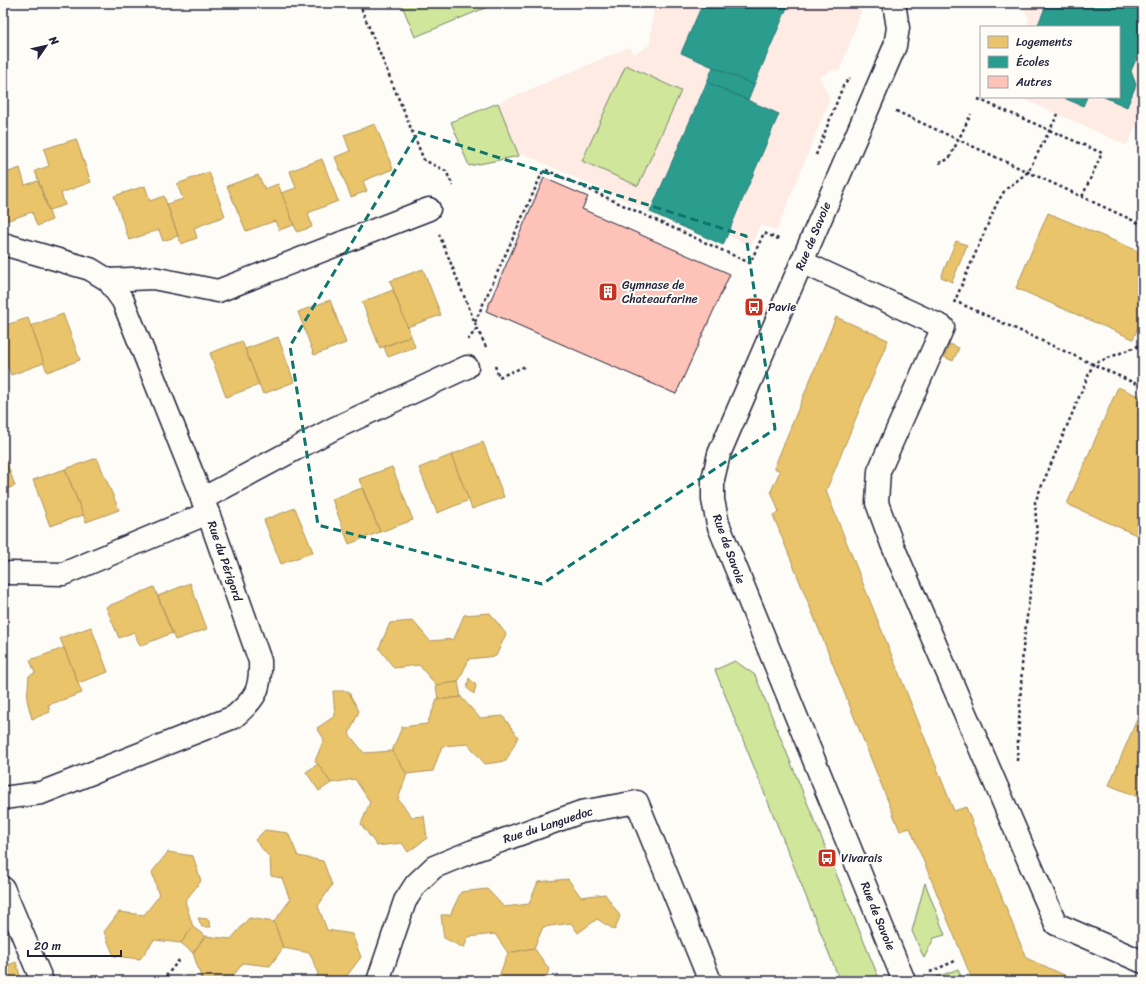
<svg xmlns="http://www.w3.org/2000/svg" width="1146" height="984" font-family="Sriracha,sans-serif">
<style>
.built{fill:#fdebe4}
.green{fill:#cfe69b;stroke:#78846b}
.homes{fill:#e9c46a;stroke:#ad935c}
.schools{fill:#2a9d8f;stroke:#287876}
.building{fill:#fec3b8;stroke:#22223b}
.lines{fill:none;stroke-linecap:round;stroke-linejoin:round}
.minor-casing{stroke:#22223b;stroke-width:25}
.path{stroke:#22223b;stroke-width:2.5;stroke-dasharray:3 3;stroke-linecap:butt}
.minor{stroke:#fdfcf7;stroke-width:22}
.marked{fill:none;stroke:#0f766e;stroke-width:3;stroke-dasharray:8 5;stroke-linejoin:round}
.labels{text-anchor:middle;stroke-width:4;stroke-linejoin:round;paint-order:stroke}
.street-label{font-size:12px;fill:#22223b;stroke:#fdfcf7}
.poi-label{font-size:12px;fill:#22223b;stroke:#fdfcf7;text-anchor:start}
</style>
<rect width="100%" height="100%" fill="#fdfcf7"/>
<filter id="ink" filterUnits="userSpaceOnUse"><feTurbulence type="fractalNoise" baseFrequency=".025" numOctaves="2"/><feDisplacementMap in="SourceGraphic" scale="8" xChannelSelector="R" yChannelSelector="G"/><feConvolveMatrix kernelMatrix="1 2 1 2 8 2 1 2 1" color-interpolation-filters="sRGB"/></filter>
<g filter="url(#ink)">
<!-- built -->
<g class="built">
<path d="M 654,3 L 858,3 L 861,12 L 840,70 L 830,71 L 819,77 L 830,98 L 777,230 L 760,225 L 751,246 L 727,235 L 723,245 L 524,154 L 519,156 L 498,103 L 630,47 L 634,54 L 650,45 Z"/>
<path d="M 1022,3 L 1143,3 L 1143,110 L 1127,145 L 1019,97 L 1119,97 L 1119,27 L 1026,27 L 1029,20 Z"/>
</g>
<!-- green -->
<g class="green">
<path d="M 401,3 L 497,3 L 415,37 Z"/>
<path d="M 626,65 L 681,91 L 638,186 L 582,161 Z"/>
<path d="M 498,103 L 519,156 L 469,166 L 451,122 Z"/>
<path d="M 735,661 L 755,675 L 880,981 L 840,981 L 715,670 Z"/>
<path d="M 925,883 L 945,935 L 934,938 L 924,958 L 912,931 Z"/>
<path d="M 958,969 L 963,981 L 933,981 L 932,979 Z"/>
</g>
<!-- homes -->
<g class="homes">
<path d="M 375,124 L 393,169 L 363,181 L 367,191 L 351,197 L 335,157 L 350,151 L 344,135 Z"/>
<path d="M 76,139 L 91,182 L 61,193 L 65,205 L 49,210 L 35,171 L 49,166 L 44,149 Z"/>
<path d="M 322,159 L 338,201 L 308,213 L 312,227 L 297,232 L 281,193 L 296,188 L 290,171 Z"/>
<path d="M 20,168 L 25,185 L 38,181 L 52,220 L 37,226 L 32,212 L 3,222 L 3,174 Z"/>
<path d="M 209,172 L 225,216 L 194,228 L 197,238 L 181,244 L 167,204 L 183,199 L 177,184 Z"/>
<path d="M 258,175 L 265,189 L 278,184 L 294,225 L 279,230 L 275,221 L 246,231 L 227,186 Z"/>
<path d="M 145,186 L 150,201 L 164,196 L 178,236 L 163,241 L 159,230 L 129,240 L 114,196 Z"/>
<path d="M 1048,213 L 1143,253 L 1143,317 L 1133,339 L 1016,288 Z"/>
<path d="M 956,241 L 967,245 L 952,282 L 941,277 Z"/>
<path d="M 423,269 L 441,315 L 407,327 L 390,281 Z"/>
<path d="M 393,290 L 411,336 L 380,348 L 362,302 Z"/>
<path d="M 330,300 L 346,343 L 314,355 L 298,312 Z"/>
<path d="M 63,314 L 80,360 L 47,372 L 31,326 Z"/>
<path d="M 836,317 L 888,340 L 826,491 L 954,811 L 966,807 L 1026,958 L 1078,981 L 979,981 L 978,978 L 972,979 L 910,828 L 900,831 L 773,515 L 779,512 L 771,491 L 780,471 L 774,468 Z"/>
<path d="M 28,318 L 44,363 L 11,375 L 3,352 L 3,326 Z"/>
<path d="M 411,336 L 415,347 L 388,357 L 384,347 Z"/>
<path d="M 278,337 L 294,382 L 263,394 L 245,349 Z"/>
<path d="M 242,341 L 259,385 L 226,397 L 210,353 Z"/>
<path d="M 950,344 L 959,348 L 953,361 L 944,357 Z"/>
<path d="M 1118,387 L 1143,398 L 1143,538 L 1067,504 Z"/>
<path d="M 483,442 L 504,497 L 472,509 L 451,455 Z"/>
<path d="M 3,452 L 15,486 L 3,490 Z"/>
<path d="M 451,455 L 469,500 L 437,513 L 419,468 Z"/>
<path d="M 97,458 L 119,510 L 86,522 L 65,469 Z"/>
<path d="M 392,467 L 413,520 L 380,532 L 359,479 Z"/>
<path d="M 65,469 L 83,515 L 50,526 L 33,480 Z"/>
<path d="M 362,488 L 380,532 L 349,544 L 332,499 Z"/>
<path d="M 295,508 L 313,552 L 281,564 L 264,520 Z"/>
<path d="M 190,583 L 207,629 L 175,640 L 158,596 Z"/>
<path d="M 154,587 L 172,633 L 140,646 L 134,632 L 119,638 L 106,607 Z"/>
<path d="M 490,613 L 506,634 L 496,656 L 469,659 L 458,682 L 436,685 L 419,665 L 394,668 L 379,648 L 390,623 L 413,621 L 430,641 L 454,639 L 464,615 Z"/>
<path d="M 91,627 L 108,672 L 78,683 L 60,638 Z"/>
<path d="M 64,648 L 82,693 L 48,705 L 50,712 L 32,719 L 27,700 L 29,676 L 35,673 L 30,660 Z"/>
<path d="M 469,678 L 476,685 L 474,694 L 467,688 Z"/>
<path d="M 458,682 L 461,697 L 438,700 L 436,685 Z"/>
<path d="M 333,691 L 348,691 L 359,711 L 349,734 L 364,753 L 392,751 L 407,774 L 398,799 L 412,817 L 424,816 L 427,838 L 408,852 L 402,843 L 377,846 L 361,824 L 370,802 L 355,779 L 331,783 L 315,761 L 324,739 L 317,728 L 335,716 Z"/>
<path d="M 461,697 L 480,718 L 503,716 L 518,737 L 506,761 L 485,764 L 468,744 L 442,746 L 433,771 L 407,774 L 392,751 L 402,727 L 427,724 L 437,700 Z"/>
<path d="M 1141,710 L 1143,710 L 1143,799 L 1109,785 Z"/>
<path d="M 318,764 L 331,783 L 319,791 L 306,772 Z"/>
<path d="M 265,830 L 288,833 L 298,856 L 323,861 L 332,885 L 318,906 L 327,930 L 352,934 L 361,957 L 346,977 L 348,981 L 314,981 L 318,974 L 310,953 L 283,948 L 274,922 L 290,900 L 282,878 L 271,876 L 270,858 L 255,840 Z"/>
<path d="M 168,852 L 193,856 L 201,881 L 185,901 L 193,927 L 181,943 L 154,940 L 140,959 L 114,956 L 104,932 L 119,912 L 144,915 L 159,896 L 152,872 Z"/>
<path d="M 568,879 L 581,897 L 605,894 L 620,916 L 615,930 L 597,919 L 578,933 L 571,923 L 543,927 L 534,948 L 508,953 L 495,934 L 468,937 L 464,948 L 444,938 L 441,915 L 450,915 L 461,892 L 487,889 L 504,907 L 529,904 L 538,882 Z"/>
<path d="M 198,918 L 208,919 L 211,927 L 202,927 Z"/>
<path d="M 249,918 L 274,922 L 283,948 L 270,966 L 243,963 L 229,981 L 198,981 L 201,977 L 193,953 L 205,936 L 231,939 Z"/>
<path d="M 193,927 L 205,936 L 193,953 L 181,943 Z"/>
<path d="M 534,948 L 549,969 L 545,981 L 503,981 L 499,976 L 508,953 Z"/>
<path d="M 16,962 L 21,979 L 5,981 L 3,967 Z"/>
</g>
<!-- schools -->
<g class="schools">
<path d="M 703,3 L 789,3 L 754,85 L 681,53 Z"/>
<path d="M 1047,3 L 1143,3 L 1140,13 L 1143,14 L 1143,51 L 1140,50 L 1131,71 L 1136,85 L 1127,107 L 1104,97 L 1119,97 L 1119,27 L 1037,27 Z"/>
<path d="M 713,67 L 754,85 L 748,100 L 707,82 Z"/>
<path d="M 707,82 L 779,114 L 723,245 L 650,212 Z"/>
<path d="M 1065,97 L 1087,97 L 1083,106 L 1066,99 Z"/>
</g>
<!-- building -->
<path class="building" d="M 544,178 L 588,197 L 582,209 L 730,274 L 676,394 L 486,311 Z"/>
<g class="lines">
<!-- minor casing -->
<g class="minor-casing">
<g id="minor">
<path d="M 894,3 L 898,28 L 895,46 L 719,454 L 713,479 L 713,500 L 718,524 L 904,981"/>
<path d="M 3,244 L 90,269 L 108,280 L 123,301 L 208,513 L 260,661 C 261,690 256,698 234,717 L 41,793 L 3,798"/>
<path d="M 802,262 L 943,327 L 879,471 L 877,503 L 892,544 L 1056,924 L 1143,962"/>
<path d="M 108,280 L 153,278 L 218,291 L 429,209"/>
<path d="M 202,499 L 333,429 L 467,367"/>
<path d="M 10,573 L 63,574 L 208,513"/>
<path d="M 3,888 L 42,981"/>
<path d="M 378,981 L 405,901 L 416,884 L 434,867 L 473,851 L 581,812 L 637,802 L 710,981"/>
</g>
</g>
<!-- path -->
<g class="path">
<path d="M 359,3 L 424,160 L 446,171 L 453,186"/>
<path d="M 978,99 L 1102,153 L 1082,197"/>
<path d="M 896,111 L 1143,225"/>
<path d="M 816,155 L 843,86 L 850,78"/>
<path d="M 939,163 L 949,159 L 971,114"/>
<path d="M 546,170 L 750,263 L 764,233 L 781,240"/>
<path d="M 439,234 L 477,328 L 468,340"/>
<path d="M 954,303 L 997,203 L 1005,190 L 1028,172 L 1058,114"/>
<path d="M 959,303 L 1143,387"/>
<path d="M 475,322 L 544,169"/>
<path d="M 477,328 L 486,347"/>
<path d="M 1140,345 L 1143,337"/>
<path d="M 495,366 L 499,377 L 526,366"/>
<path d="M 1017,761 L 1023,648 L 1037,539 L 1035,502 L 1093,364 L 1143,344"/>
<path d="M 930,972 L 955,961"/>
<path d="M 162,981 L 180,959"/>
</g>
<!-- minor -->
<use href="#minor" class="minor"/>
</g>
</g>
<!-- marked area -->
<path class="marked" d="M 418,132 L 746,236 L 775,429 L 542,584 L 318,525 L 290,346 Z"/>
<!-- icons -->
<defs>
<g id="building-square" transform="scale(1)"><rect x="-9" y="-9" width="18" height="18" rx="4" fill="#c8321e" stroke="#fdfcf7"/><path d="M-4-6H4V6H1V3H-1V6H-4ZM-2.5-4.3h1.7v1.8h-1.7ZM.8-4.3h1.7v1.8H.8ZM-2.5-1h1.7V.8h-1.7ZM.8-1h1.7V.8H.8Z" fill="#fff"/></g>
<g id="bus-square" transform="scale(1)"><rect x="-9" y="-9" width="18" height="18" rx="4" fill="#c8321e" stroke="#fdfcf7"/><path d="M-5-6H5V4H4V6H2V4H-2V6H-4V4H-5ZM-3.5-4V0h7V-4ZM-3.5 1.2v1.5H-2V1.2ZM2 1.2v1.5H3.5V1.2Z" fill="#fff"/></g>
</defs>
<g fill-rule="evenodd">
<use href="#building-square" x="608" y="292"/>
<use href="#bus-square" x="754" y="307"/>
<use href="#bus-square" x="827" y="858"/>
</g>
<g class="labels">
<!-- street labels -->
<g class="street-label">
<text transform="translate(813 236) rotate(-67)" y="4">Rue de Savoie</text>
<text transform="translate(729 549) rotate(70)" y="4">Rue de Savoie</text>
<text transform="translate(225 561) rotate(71)" y="4">Rue du Périgord</text>
<text transform="translate(548 825) rotate(-18)" y="4">Rue du Languedoc</text>
<text transform="translate(878 916) rotate(68)" y="4">Rue de Savoie</text>
</g>
<!-- poi labels -->
<g class="poi-label">
<text x="622" y="289">Gymnase de<tspan x="622" dy="14">Chateaufarine</tspan></text>
<text x="768" y="311">Pavie</text>
<text x="841" y="862">Vivarais</text>
</g>
</g>
<!-- margin -->
<rect width="1146" height="984" fill="none" stroke="#fdfcf7" stroke-width="16"/>
<rect x="8" y="8" width="1130" height="968" fill="none" stroke="#22223b" stroke-width="1.5" filter="url(#ink)"/>
<!-- legend -->
<rect x="980" y="26" width="140" height="72" fill="#fdfcf7" stroke="#a5a5ac"/>
<rect x="988" y="36" width="20" height="12" fill="#e9c46a" stroke="#a5a5ac"/>
<text x="1016" y="46" font-size="12" fill="#22223b">Logements</text>
<rect x="988" y="56" width="20" height="12" fill="#2a9d8f" stroke="#a5a5ac"/>
<text x="1016" y="66" font-size="12" fill="#22223b">Écoles</text>
<rect x="988" y="76" width="20" height="12" fill="#fec3b8" stroke="#a5a5ac"/>
<text x="1016" y="86" font-size="12" fill="#22223b">Autres</text>
<!-- north arrow -->
<g transform="translate(46 46) rotate(56)" stroke="#fdfcf7" stroke-width="3" paint-order="stroke">
<path d="M0-3L7 15L0 10L-7 15Z" fill="#22223b"/>
<text y="-6" font-size="11" font-weight="bold" text-anchor="middle" fill="#22223b">N</text>
</g>
<!-- scale -->
<path d="M28 950v6h93v-6" fill="none" stroke="#22223b" stroke-width="2"/>
<text x="34" y="950" font-size="12" fill="#22223b" stroke="#fdfcf7" stroke-width="3" paint-order="stroke">20 m</text>
</svg>
